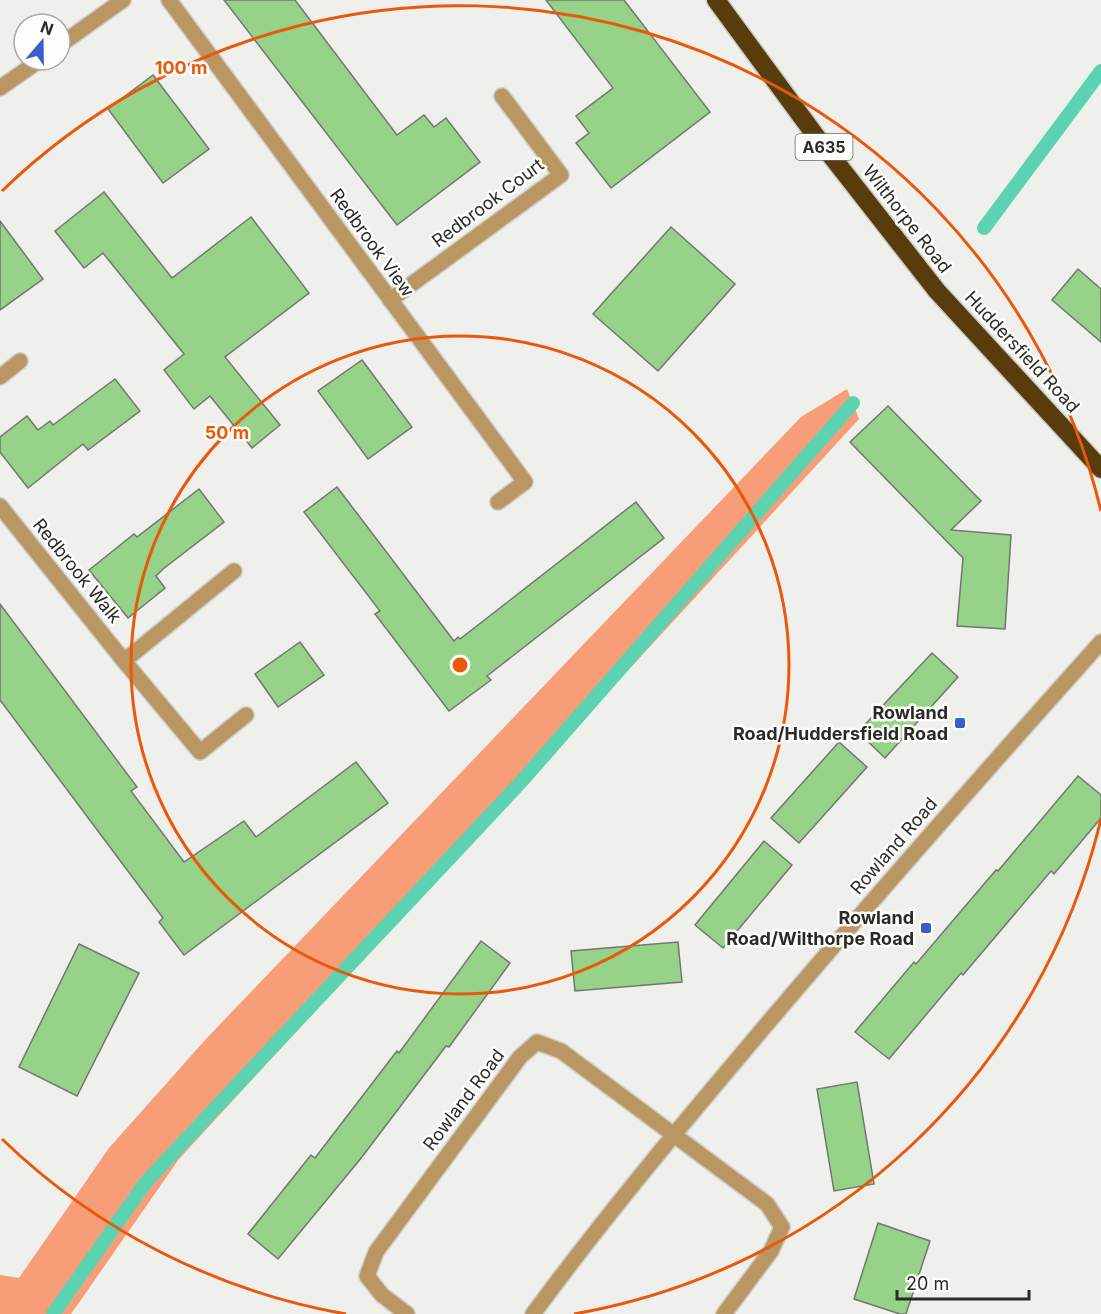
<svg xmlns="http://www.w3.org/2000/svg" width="1101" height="1314" font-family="Inter,sans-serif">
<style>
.forest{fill:#f79d77}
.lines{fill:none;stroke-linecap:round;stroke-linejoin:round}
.stream{stroke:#5bd3b1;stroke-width:14}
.building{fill:#96d287;stroke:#737673;stroke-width:1.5}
.minor-casing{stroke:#ccccc8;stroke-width:18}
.highway-casing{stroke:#ccccc8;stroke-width:21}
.minor{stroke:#ba9662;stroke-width:15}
.highway{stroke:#583c0c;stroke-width:18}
.ring{fill:none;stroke:#e8590c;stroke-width:3}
.poi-dot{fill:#3c5ccd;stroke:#fdfdf9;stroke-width:2}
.labels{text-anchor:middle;stroke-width:5;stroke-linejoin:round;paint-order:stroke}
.shield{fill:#fdfdf9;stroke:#696967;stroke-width:1.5}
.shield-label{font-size:16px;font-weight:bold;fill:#2a2a28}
.street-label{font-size:18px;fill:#2a2a28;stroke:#fdfdf9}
.poi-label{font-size:18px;font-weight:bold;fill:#2a2a28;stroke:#fdfdf9;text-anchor:end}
.centre{fill:#e8590c;stroke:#fdfdf9;stroke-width:3}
.ring-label{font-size:18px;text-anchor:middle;font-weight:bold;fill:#e8590c;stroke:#fdfdf9;stroke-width:5;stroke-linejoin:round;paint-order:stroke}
</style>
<rect width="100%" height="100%" fill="#efefeb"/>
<!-- forest -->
<path class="forest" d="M 847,389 L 859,419 L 179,1159 L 71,1314 L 0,1314 L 0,1275 L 19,1278 L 109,1148 L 206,1039 L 801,417 Z"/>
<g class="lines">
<!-- stream -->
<g class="stream">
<path d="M 984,228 L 1101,71"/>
<path d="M 53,1314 L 146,1182 L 521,782 L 853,403"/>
</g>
</g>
<!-- building -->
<g class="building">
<path d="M 224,0 L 295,0 L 397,135 L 424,115 L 434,127 L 446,118 L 480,162 L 397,225 Z"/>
<path d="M 546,0 L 624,0 L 710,112 L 611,188 L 576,143 L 589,133 L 576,116 L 613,88 Z"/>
<path d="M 153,75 L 209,149 L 163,183 L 108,109 Z"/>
<path d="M 104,192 L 172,278 L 251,217 L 309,293 L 225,357 L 280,425 L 252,448 L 210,396 L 194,409 L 164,370 L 184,354 L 103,253 L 84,268 L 55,231 Z"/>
<path d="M 0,221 L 43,279 L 0,310 Z"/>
<path d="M 671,227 L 735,284 L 658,371 L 593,314 Z"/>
<path d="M 1078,269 L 1101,289 L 1101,342 L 1052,300 Z"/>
<path d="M 362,360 L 412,427 L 368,459 L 318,391 Z"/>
<path d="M 115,379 L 140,411 L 88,450 L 83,444 L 28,488 L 0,452 L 0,437 L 27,416 L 38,430 L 50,421 L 53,425 Z"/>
<path d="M 888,406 L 981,501 L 951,530 L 1011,535 L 1005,629 L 957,626 L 963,558 L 850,442 Z"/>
<path d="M 337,487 L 454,641 L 458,637 L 460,639 L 636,502 L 664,538 L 487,676 L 491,680 L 449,711 L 375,614 L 380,611 L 304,512 Z"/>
<path d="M 199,489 L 224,522 L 163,569 L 156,576 L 165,588 L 128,618 L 89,570 L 134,534 L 137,537 Z"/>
<path d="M 0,604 L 137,787 L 131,791 L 184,862 L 244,821 L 256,837 L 356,762 L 388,803 L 184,955 L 159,922 L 163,918 L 0,700 Z"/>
<path d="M 300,642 L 324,675 L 278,707 L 255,674 Z"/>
<path d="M 932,653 L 958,677 L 885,758 L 858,732 Z"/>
<path d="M 839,742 L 867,767 L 799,843 L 771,818 Z"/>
<path d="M 1078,776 L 1101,795 L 1101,818 L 1054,874 L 1051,871 L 963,975 L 961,973 L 889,1059 L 855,1032 L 914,962 L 916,964 L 996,870 L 998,871 Z"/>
<path d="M 764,841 L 792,865 L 723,948 L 695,925 Z"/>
<path d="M 481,941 L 510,963 L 449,1047 L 446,1046 L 362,1157 L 278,1259 L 248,1234 L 311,1155 L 315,1158 L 397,1051 L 399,1053 Z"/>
<path d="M 678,942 L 682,982 L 575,991 L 571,951 Z"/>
<path d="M 79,944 L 139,973 L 77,1096 L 19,1067 Z"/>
<path d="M 857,1082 L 874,1184 L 834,1191 L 817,1089 Z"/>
<path d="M 878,1223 L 930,1241 L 906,1314 L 900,1314 L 854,1299 Z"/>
</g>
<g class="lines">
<!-- minor casing -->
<g class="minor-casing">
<g id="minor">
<path d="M 169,0 L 525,482 L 498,502"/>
<path d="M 60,45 L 123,0"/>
<path d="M 0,88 L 40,60"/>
<path d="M 390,300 L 561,175 L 502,96"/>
<path d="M 0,377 L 20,361"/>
<path d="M 0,506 L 124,661 L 200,752 L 246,715"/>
<path d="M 124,661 L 234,571"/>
<path d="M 407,1314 L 382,1295 L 367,1276 L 376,1252 L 520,1057 L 537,1042 L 561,1051 L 767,1204 L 782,1227 L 771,1251 L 724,1314"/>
<path d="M 533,1314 C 608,1212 690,1115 772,1018 C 880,891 990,766 1101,642"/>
</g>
</g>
<!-- highway casing -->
<g class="highway-casing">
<path id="highway" d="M 716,0 L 818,139 L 937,291 L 1101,469"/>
</g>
<!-- minor -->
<use href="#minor" class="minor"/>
<!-- highway -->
<use href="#highway" class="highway"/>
</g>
<!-- distance rings -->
<g class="ring">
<circle cx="460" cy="665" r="329"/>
<path d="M1101 819A659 659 0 0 1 574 1314M346 1314A659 659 0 0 1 2 1139M2 191A659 659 0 0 1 1101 511"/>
</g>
<!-- markers -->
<g class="poi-dot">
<rect x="954" y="717" width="12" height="12" rx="3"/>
<rect x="920" y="922" width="12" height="12" rx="3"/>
</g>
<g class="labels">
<!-- shield labels -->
<rect class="shield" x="795.5" y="134" width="57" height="26" rx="4.5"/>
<g class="shield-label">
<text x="824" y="153">A635</text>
</g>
<!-- street labels -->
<g class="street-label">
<text transform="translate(488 203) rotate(-37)" y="6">Redbrook Court</text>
<text transform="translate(907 219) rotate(52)" y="6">Wilthorpe Road</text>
<text transform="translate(372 243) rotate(54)" y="6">Redbrook View</text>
<text transform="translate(1022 352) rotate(47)" y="6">Huddersfield Road</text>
<text transform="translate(77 571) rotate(51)" y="6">Redbrook Walk</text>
<text transform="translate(894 846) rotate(-49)" y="6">Rowland Road</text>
<text transform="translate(464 1100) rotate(-53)" y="6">Rowland Road</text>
</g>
<!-- poi labels -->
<g class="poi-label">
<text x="948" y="719">Rowland<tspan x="948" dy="21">Road/Huddersfield Road</tspan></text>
<text x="914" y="924">Rowland<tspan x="914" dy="21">Road/Wilthorpe Road</tspan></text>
</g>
</g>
<circle cx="460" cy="665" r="9" class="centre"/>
<g class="ring-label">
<text x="181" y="74">100 m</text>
<text x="227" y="439">50 m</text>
</g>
<!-- north arrow -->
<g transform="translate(42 42) rotate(20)"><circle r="28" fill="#fdfdf9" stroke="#a9a9a5" stroke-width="1.5"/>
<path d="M0-4.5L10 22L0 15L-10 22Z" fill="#3c5ccd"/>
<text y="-9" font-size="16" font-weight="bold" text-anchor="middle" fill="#2a2a28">N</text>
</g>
<!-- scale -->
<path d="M897 1290v9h132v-9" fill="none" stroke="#2a2a28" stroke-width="3"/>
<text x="906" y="1290" font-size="18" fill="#2a2a28" stroke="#fdfdf9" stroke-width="4.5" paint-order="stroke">20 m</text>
</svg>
